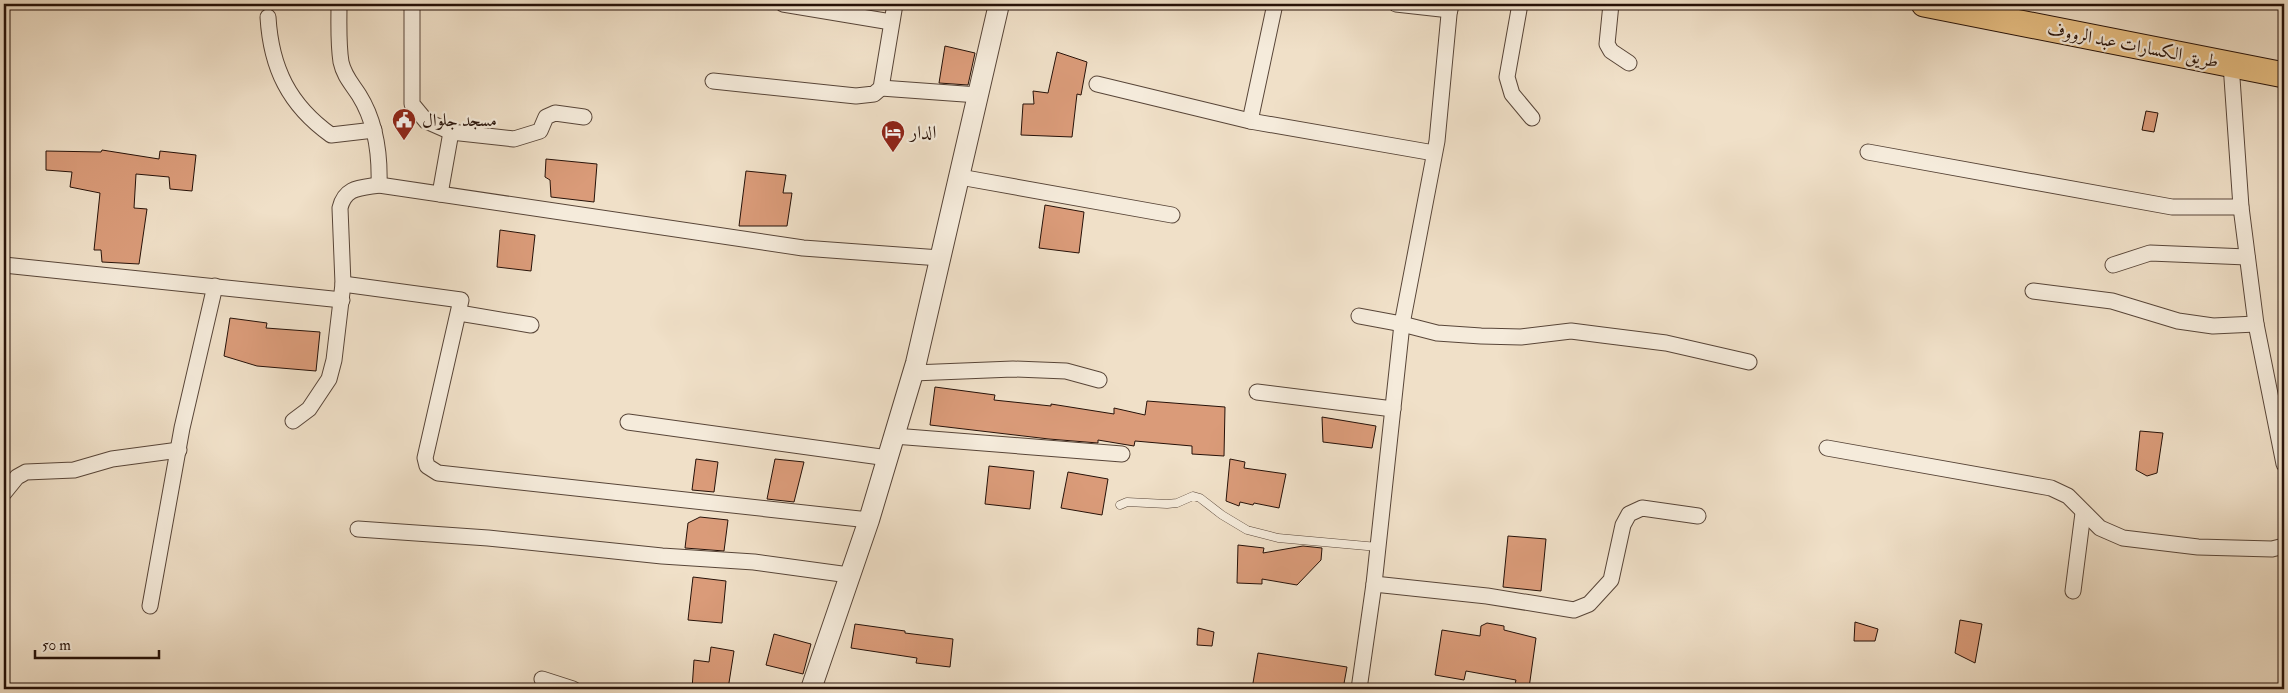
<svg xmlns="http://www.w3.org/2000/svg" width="2288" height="693" font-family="'IM FELL Double Pica',Amiri,serif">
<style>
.building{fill:#da9b79;stroke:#261108}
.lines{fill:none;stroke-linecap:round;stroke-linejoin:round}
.service-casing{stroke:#584538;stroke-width:9}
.minor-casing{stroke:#584538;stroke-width:17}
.tertiary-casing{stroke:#584538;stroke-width:22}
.primary-casing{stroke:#261108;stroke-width:27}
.service{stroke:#f5ebdb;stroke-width:8}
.minor{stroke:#f5ebdb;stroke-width:15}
.tertiary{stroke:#f5ebdb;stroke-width:20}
.primary{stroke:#e8c084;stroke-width:25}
.labels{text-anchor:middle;stroke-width:4.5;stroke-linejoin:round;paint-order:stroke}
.street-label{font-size:18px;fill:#261108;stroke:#f5ebdb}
.poi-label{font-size:18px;fill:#261108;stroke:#f5ebdb;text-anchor:start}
</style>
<rect width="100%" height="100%" fill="#f0e0c8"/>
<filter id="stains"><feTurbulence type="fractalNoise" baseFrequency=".004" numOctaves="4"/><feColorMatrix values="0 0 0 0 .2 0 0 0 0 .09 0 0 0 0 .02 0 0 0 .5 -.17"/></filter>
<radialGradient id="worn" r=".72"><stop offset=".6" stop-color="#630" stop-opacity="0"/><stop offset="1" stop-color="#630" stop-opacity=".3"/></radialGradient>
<!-- building -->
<g class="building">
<path d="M 945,46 L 975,53 L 968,85 L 939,83 Z"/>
<path d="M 1057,52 L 1087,62 L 1081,95 L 1077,94 L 1072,137 L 1021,135 L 1023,104 L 1034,104 L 1033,91 L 1048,93 Z"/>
<path d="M 2146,111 L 2158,113 L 2154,132 L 2142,130 Z"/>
<path d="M 102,150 L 159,159 L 160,151 L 196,155 L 192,191 L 170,189 L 169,177 L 136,174 L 134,208 L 147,209 L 139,264 L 102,262 L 101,250 L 94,250 L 100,193 L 70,187 L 72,172 L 46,170 L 46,151 L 101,152 Z"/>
<path d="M 546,159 L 597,164 L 594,202 L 551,197 L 550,180 L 545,177 Z"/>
<path d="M 746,171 L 786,175 L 783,193 L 792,193 L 787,226 L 739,226 Z"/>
<path d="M 1045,205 L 1084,212 L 1079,253 L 1039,248 Z"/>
<path d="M 500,230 L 535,235 L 531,271 L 497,267 Z"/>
<path d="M 230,318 L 267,323 L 266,328 L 320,332 L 316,371 L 257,366 L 224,356 Z"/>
<path d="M 935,387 L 995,395 L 994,400 L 1051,406 L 1051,404 L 1114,414 L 1114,408 L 1145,415 L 1147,401 L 1225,407 L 1224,456 L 1192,454 L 1192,446 L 1135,441 L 1134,446 L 1098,440 L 1098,443 L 1049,439 L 930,425 Z"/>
<path d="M 1322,417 L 1376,426 L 1372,448 L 1323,442 Z"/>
<path d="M 2140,431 L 2163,433 L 2157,473 L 2147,476 L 2136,470 Z"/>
<path d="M 696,459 L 718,462 L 714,492 L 692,490 Z"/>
<path d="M 775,459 L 804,462 L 794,502 L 767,499 Z"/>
<path d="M 1230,459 L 1245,462 L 1244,468 L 1286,474 L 1279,508 L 1254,503 L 1253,505 L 1240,502 L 1239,506 L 1226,501 Z"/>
<path d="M 989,466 L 1034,471 L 1030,509 L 985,504 Z"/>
<path d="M 1068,472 L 1108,479 L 1102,515 L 1061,508 Z"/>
<path d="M 700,517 L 728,520 L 724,551 L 685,548 L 688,523 Z"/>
<path d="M 1508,536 L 1546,539 L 1541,591 L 1503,587 Z"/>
<path d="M 1238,545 L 1264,548 L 1263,553 L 1303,546 L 1322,548 L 1321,560 L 1297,585 L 1262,579 L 1262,584 L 1237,583 Z"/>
<path d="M 693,577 L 726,581 L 722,623 L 688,620 Z"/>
<path d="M 1960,620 L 1982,624 L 1975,663 L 1955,653 Z"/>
<path d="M 1855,622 L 1878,629 L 1875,641 L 1854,641 Z"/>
<path d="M 1487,623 L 1504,626 L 1504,630 L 1536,638 L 1529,688 L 1515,684 L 1516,680 L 1466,671 L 1464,680 L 1435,675 L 1442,630 L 1480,636 L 1481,626 Z"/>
<path d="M 855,624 L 905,631 L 905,633 L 953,639 L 950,667 L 916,663 L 917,658 L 851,648 Z"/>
<path d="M 1198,628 L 1214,632 L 1212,646 L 1197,645 Z"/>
<path d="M 774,634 L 811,644 L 803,674 L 766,665 Z"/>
<path d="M 711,647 L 734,651 L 728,689 L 692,689 L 694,660 L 709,662 Z"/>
<path d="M 1258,653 L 1347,667 L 1343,689 L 1252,689 Z"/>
</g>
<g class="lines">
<!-- service casing -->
<g class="service-casing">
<path id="service" d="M 1120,505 L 1127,502 L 1167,504 L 1177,503 L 1193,496 L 1200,498 L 1222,515 L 1247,530 L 1278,538 L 1378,547"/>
</g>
<!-- minor casing -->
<g class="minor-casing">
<g id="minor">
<path d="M 339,4 C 339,23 338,43 341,62 C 344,76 352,84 359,95 C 376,122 380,155 379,185"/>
<path d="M 412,4 L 412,104 L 426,121 L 451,132 L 514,139 L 540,131 L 546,117 L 555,113 L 584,117"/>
<path d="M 783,4 L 891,22"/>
<path d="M 1396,4 L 1450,10"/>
<path d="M 1520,4 L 1507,77 L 1512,94 L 1532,118"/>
<path d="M 1611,4 L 1607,44 L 1611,51 L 1629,63"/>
<path d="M 268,17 C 271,68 289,105 331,135 L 374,130"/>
<path d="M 2231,64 L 2241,207 L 2256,324 L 2284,464"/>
<path d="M 713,81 L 856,96 L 874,94 L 881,88 L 895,4"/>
<path d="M 1097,84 L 1250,121 L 1434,153"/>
<path d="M 881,88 L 978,95"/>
<path d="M 1250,121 L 1275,4"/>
<path d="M 1868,152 L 2172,207 L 2241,207"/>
<path d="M 960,177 L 1172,215"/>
<path d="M 440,194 L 451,132"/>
<path d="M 4,265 L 342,300"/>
<path d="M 2113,265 L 2150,253 L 2247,257"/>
<path d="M 343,284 L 461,300 L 425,458 L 427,466 L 438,473 L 869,520"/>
<path d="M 2033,291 L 2112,301 L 2178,321 L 2213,326 L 2256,324"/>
<path d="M 459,313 L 531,325"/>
<path d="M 1359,316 L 1402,324 L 1437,333 L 1481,336 L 1521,337 L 1571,331 L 1602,335 L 1666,343 L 1749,362"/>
<path d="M 913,373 L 1013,369 L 1066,371 L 1099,380"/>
<path d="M 1257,392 L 1393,409"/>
<path d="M 293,421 L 309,409 L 329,379 L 334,360 L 343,284 L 340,208 C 345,187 360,188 379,185 L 803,248 L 940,258"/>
<path d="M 628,422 L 888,458"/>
<path d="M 894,436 L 1122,454"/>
<path d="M 1827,448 L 2051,488 L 2068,496 L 2100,528 L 2123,538 L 2198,547 L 2272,549 L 2284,546"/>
<path d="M 4,493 L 17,477 L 26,472 L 74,470 L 112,459 L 179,450"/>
<path d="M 358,529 L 488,538 L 662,556 L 754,562 L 849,575"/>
<path d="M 1374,584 L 1487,596 L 1574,610 L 1589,604 L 1611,580 L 1623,525 L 1629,514 L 1642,508 L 1698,516"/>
<path d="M 2073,591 L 2083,513"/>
<path d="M 150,606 L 182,428 L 215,286"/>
<path d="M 542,679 L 573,689"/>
<path d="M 1359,689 L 1374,584 L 1402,324 L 1437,141 L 1450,4"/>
</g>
</g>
<!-- tertiary casing -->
<g class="tertiary-casing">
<path id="tertiary" d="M 811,689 L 869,520 L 916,363 L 999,4"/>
</g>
<!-- primary casing -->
<g class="primary-casing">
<path id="primary" d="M 1924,4 L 2284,75"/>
</g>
<!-- service -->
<use href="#service" class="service"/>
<!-- minor -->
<use href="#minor" class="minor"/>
<!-- tertiary -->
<use href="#tertiary" class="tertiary"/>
<!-- primary -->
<use href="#primary" class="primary"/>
</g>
<!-- icons -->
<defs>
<g id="civic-pin" transform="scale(1.25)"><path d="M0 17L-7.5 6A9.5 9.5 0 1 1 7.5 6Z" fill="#8f2418" stroke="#f5ebdb"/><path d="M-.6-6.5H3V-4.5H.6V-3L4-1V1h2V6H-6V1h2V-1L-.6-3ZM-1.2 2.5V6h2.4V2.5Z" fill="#fff"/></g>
<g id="hotel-pin" transform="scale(1.25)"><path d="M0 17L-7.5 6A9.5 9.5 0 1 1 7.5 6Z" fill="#8f2418" stroke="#f5ebdb"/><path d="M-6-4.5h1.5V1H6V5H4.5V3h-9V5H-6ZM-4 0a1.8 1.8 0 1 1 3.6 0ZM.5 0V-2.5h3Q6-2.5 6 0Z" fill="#fff"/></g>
</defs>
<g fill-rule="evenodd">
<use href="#civic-pin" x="404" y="120"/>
<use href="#hotel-pin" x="893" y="132"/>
</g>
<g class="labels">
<!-- street labels -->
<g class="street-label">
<text transform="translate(2133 45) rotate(11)" y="6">طريق الكسارات عبد الرووف</text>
</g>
<!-- poi labels -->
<g class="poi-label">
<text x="422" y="126">مسجد جلوال</text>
<text x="910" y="138">الدار</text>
</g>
</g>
<!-- margin -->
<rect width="2288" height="693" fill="none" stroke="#f0e0c8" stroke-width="20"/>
<rect x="5" y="5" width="2278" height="683" fill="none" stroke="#261108" stroke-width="2.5"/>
<rect x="10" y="10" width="2268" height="673" fill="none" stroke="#261108"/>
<!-- scale -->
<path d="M35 650v8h124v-8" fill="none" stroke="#261108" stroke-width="2.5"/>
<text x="42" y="650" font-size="15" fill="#261108" stroke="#f5ebdb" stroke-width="4" paint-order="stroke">50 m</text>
<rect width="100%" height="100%" filter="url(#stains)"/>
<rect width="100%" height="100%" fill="url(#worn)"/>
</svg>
